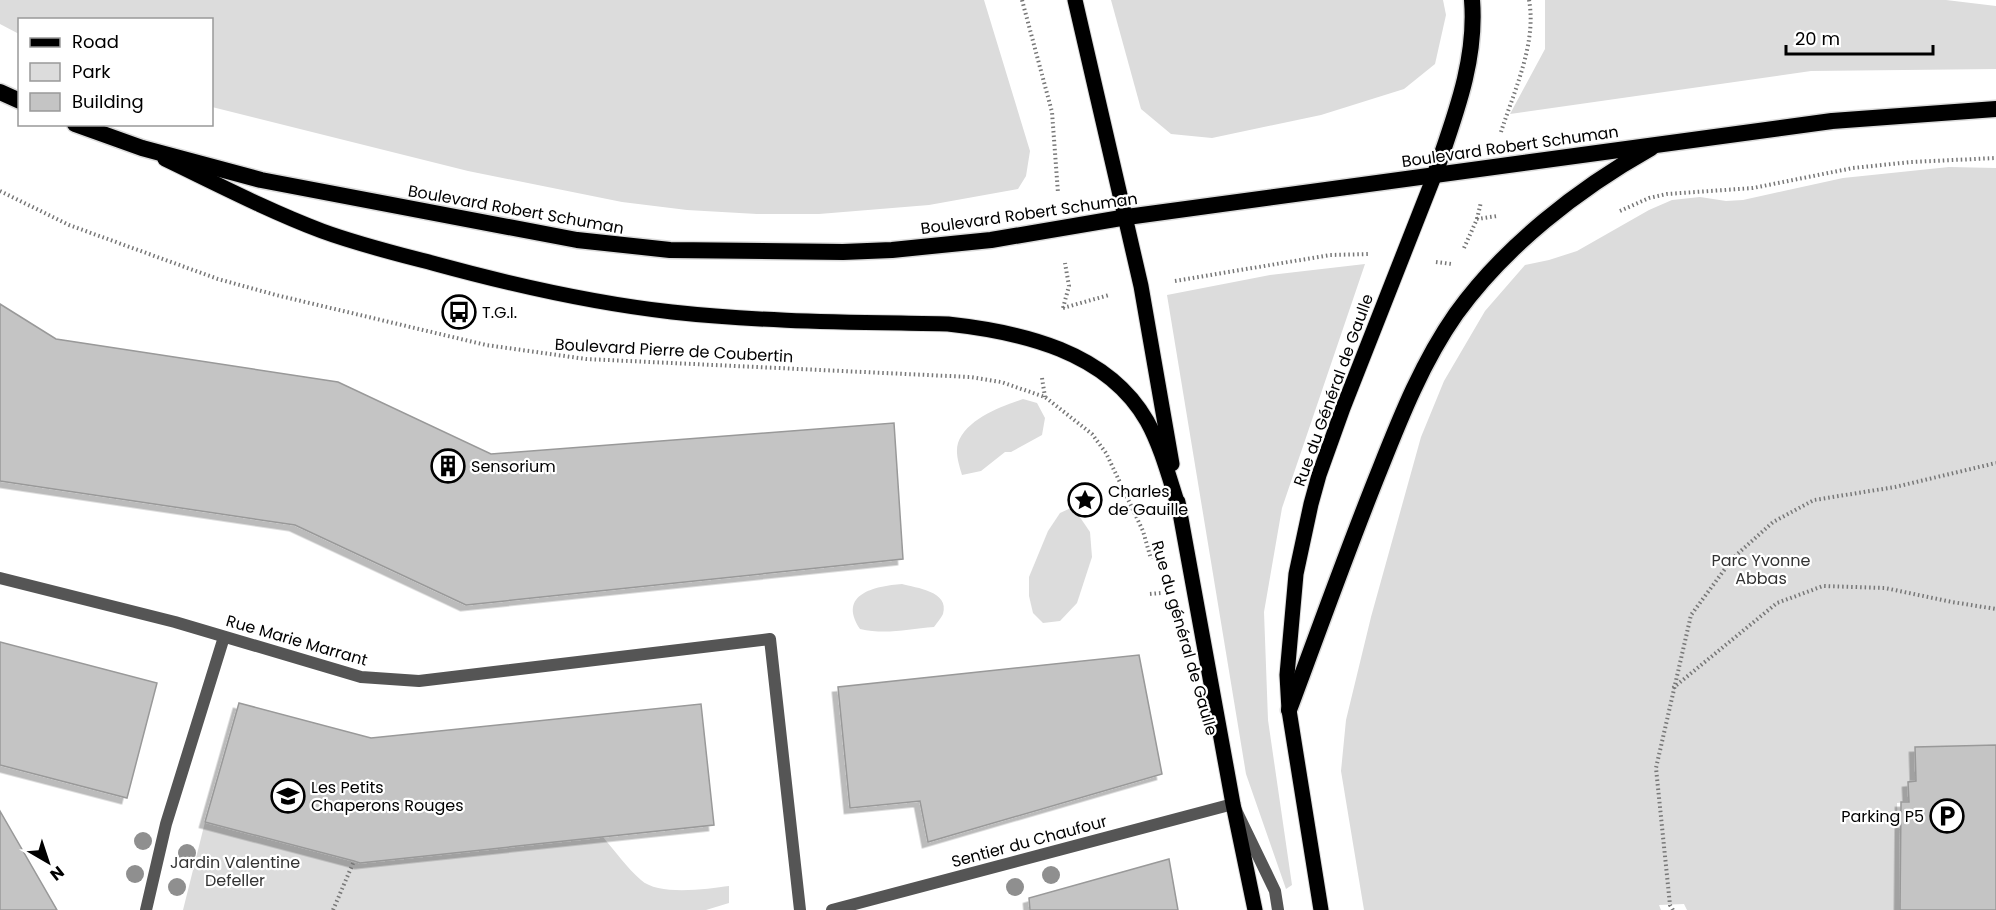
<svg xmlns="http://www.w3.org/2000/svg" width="1996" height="910" font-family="Poppins,sans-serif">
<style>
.green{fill:#dcdcdc}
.building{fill:#c4c4c4;stroke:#999;stroke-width:1.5;filter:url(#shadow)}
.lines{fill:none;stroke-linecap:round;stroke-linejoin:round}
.primary-casing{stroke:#dbdbdb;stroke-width:17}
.trunk-casing{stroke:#dbdbdb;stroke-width:19}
.path{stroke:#777;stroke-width:4;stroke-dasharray:1.5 3;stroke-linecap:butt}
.pedestrian{stroke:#555;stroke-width:12}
.minor{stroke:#555;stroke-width:12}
.primary{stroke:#000;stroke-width:15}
.trunk{stroke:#000;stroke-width:16}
.tree{fill:#8f8f8f}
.labels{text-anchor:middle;stroke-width:4.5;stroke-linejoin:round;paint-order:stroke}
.street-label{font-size:16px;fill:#000;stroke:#fff}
.poi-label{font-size:16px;fill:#000;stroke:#fff;text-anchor:start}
.park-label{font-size:16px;fill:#333;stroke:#fff}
</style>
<defs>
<filter id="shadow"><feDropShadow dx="-5.5" dy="5.5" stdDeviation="0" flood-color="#0004"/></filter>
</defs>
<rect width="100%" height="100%" fill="#fff"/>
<!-- green -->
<g class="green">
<path d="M 0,0 L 984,0 L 1030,151 L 1026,176 L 1018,189 L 929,205 L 819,214 L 757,214 L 687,210 L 622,202 L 468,171 L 212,107 L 212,20 L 20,20 L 19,34 L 0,24 Z"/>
<path d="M 1111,0 L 1443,0 L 1446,15 L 1435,64 L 1404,89 L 1321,115 L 1212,138 L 1171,134 L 1141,109 Z"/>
<path d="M 1545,0 L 1946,0 L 1996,6 L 1996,69 L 1811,71 L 1510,114 L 1545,49 Z"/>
<path d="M 1949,167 L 1996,168 L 1996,745 L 1915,748 L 1916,781 L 1908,783 L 1909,802 L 1897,803 L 1898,828 L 1903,829 L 1900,910 L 1687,910 L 1684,904 L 1659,905 L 1661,910 L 1364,910 L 1341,771 L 1346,720 L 1371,617 L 1421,437 L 1444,381 L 1485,311 L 1525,265 L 1549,260 L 1577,251 L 1649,210 L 1672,200 L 1700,197 L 1726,201 L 1743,200 L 1843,178 Z"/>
<path d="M 1365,264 L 1282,508 L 1264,612 L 1268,720 L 1292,885 L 1286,889 L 1246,774 L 1167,295 L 1270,275 Z"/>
<path d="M 1023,399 L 1037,403 L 1045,418 L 1042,435 L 1011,452 L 1005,452 L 981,471 L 962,475 C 959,465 955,453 958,443 C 966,419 1002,406 1023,399 Z"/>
<path d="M 1073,507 L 1090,532 L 1092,557 L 1077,603 L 1060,621 L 1043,623 L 1033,613 L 1029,596 L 1029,577 L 1048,531 L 1060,513 Z"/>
<path d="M 902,584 C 916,588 950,591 943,614 C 941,618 937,623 934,627 C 908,629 886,635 860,629 C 837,594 875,586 902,584 Z"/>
<path d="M 205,822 L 360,863 L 603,837 C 615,851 627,868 641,880 C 658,896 707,889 729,886 L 729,903 L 706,910 L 183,910 Z"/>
</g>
<!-- building -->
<g class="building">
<path d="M 0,304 L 56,339 L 338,382 L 491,454 L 894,423 L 903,559 L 466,605 L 295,525 L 0,481 Z"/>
<path d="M 0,642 L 157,683 L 127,798 L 0,765 Z"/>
<path d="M 1139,655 L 1162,774 L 928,842 L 920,801 L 850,808 L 838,687 Z"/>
<path d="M 239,703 L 371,738 L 701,704 L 714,825 L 360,863 L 354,861 L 205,822 Z"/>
<path d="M 1996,745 L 1996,910 L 1900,910 L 1901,802 L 1909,802 L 1908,782 L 1916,781 L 1915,747 Z"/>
<path d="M 0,811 L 57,910 L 0,910 Z"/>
<path d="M 1169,859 L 1178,910 L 1030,910 L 1029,898 Z"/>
</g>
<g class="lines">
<!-- primary casing -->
<g class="primary-casing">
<g id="primary">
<path d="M 1075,0 L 1141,286 L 1172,464"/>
<path d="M 165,159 C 217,184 269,211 322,231 C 360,245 398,254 436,264 C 513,285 592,303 672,312 C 762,322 857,322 948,324 C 1021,332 1107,351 1147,421 C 1162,448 1170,481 1180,511"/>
<path d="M 1178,502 L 1233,804 L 1255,910"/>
<path d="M 1321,910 L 1289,710 L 1287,675 L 1296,574 L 1311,504 L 1319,475 L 1343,408 L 1435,174"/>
</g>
</g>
<!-- trunk casing -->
<g class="trunk-casing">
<g id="trunk">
<path d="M 0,92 L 20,101"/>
<path d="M 75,124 L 142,148 L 261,180 L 577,240 L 670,250 L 843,252 L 892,250 L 991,240 L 1127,217 L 1832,121 L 1996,109"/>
<path d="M 1435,174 C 1454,118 1477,61 1472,0"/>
<path d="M 1289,710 C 1319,630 1348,548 1380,469 C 1401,416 1423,361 1456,314 C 1505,246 1578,189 1651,148"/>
</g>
</g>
<!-- path -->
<g class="path">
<path d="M 1022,0 L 1052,112 L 1058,193"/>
<path d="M 1501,132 C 1514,91 1537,43 1529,0"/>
<path d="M 0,191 L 69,225 L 218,279 L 276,295 L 486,345 L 586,359 L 970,377 L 1001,382 L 1045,397 L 1092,434 L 1106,453 L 1143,531 L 1151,559"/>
<path d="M 1620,211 L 1649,198 L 1667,194 L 1753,188 L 1853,168 L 1911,162 L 1996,158"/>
<path d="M 1477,219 L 1481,202"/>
<path d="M 1464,248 L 1477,219 L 1497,216"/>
<path d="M 1436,262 L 1452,264"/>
<path d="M 1175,281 L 1330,255 L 1369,254"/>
<path d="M 1063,308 L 1109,295"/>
<path d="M 1063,308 L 1069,286 L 1065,263"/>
<path d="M 1042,378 L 1045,397"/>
<path d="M 1150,594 L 1161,593"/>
<path d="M 1673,688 L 1777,603 L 1823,586 L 1885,588 L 1952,602 L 1996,609"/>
<path d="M 333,910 L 354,861"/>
<path d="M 1673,910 L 1670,905 L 1656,768 L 1691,615 L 1733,558 L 1773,522 L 1814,500 L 1895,487 L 1996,463"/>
</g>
<!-- pedestrian -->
<path class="pedestrian" d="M 146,910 L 166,824 L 224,637"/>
<!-- minor -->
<g class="minor">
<path d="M 0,578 L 175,622 L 361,677 L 419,681 L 770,639 L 800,910"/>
<path d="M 832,910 L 1233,804 L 1275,891 L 1278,910"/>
</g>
<!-- primary -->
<use href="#primary" class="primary"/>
<!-- trunk -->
<use href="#trunk" class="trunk"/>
</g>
<!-- trees -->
<g class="tree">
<circle cx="143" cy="841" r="9"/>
<circle cx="187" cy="853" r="9"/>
<circle cx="135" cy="874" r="9"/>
<circle cx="1051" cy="875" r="9"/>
<circle cx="177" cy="887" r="9"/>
<circle cx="1015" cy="887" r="9"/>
</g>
<!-- icons -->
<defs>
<g id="bus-ring" transform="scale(1.725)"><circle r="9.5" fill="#fff" stroke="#000" stroke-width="1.5"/><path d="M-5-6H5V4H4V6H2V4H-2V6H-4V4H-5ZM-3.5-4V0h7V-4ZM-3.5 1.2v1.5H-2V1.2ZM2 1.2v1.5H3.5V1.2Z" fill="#000"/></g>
<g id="building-ring" transform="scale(1.725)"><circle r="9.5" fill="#fff" stroke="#000" stroke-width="1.5"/><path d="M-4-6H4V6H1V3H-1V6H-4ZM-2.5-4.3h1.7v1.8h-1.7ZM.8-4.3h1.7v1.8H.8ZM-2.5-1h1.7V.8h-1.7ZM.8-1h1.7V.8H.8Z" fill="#000"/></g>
<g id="sight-ring" transform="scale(1.725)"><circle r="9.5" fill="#fff" stroke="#000" stroke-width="1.5"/><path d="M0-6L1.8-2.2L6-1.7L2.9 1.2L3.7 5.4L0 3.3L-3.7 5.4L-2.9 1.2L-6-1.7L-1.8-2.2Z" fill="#000"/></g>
<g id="school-ring" transform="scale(1.725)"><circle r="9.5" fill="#fff" stroke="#000" stroke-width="1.5"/><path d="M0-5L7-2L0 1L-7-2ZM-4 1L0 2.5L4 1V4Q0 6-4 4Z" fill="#000"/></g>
<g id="parking-ring" transform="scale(1.725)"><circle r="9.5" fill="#fff" stroke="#000" stroke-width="1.5"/><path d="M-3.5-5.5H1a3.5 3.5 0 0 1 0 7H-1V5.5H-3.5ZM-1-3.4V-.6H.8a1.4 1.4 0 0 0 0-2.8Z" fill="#000"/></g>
</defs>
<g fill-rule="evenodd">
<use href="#bus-ring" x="459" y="312"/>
<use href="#building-ring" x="448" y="466"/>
<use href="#sight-ring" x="1085" y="500"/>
<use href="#school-ring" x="288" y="796"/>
<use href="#parking-ring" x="1947" y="816"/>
</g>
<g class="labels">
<!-- street labels -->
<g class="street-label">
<text transform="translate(1510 146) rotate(-8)" y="6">Boulevard Robert Schuman</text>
<text transform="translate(516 209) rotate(10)" y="6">Boulevard Robert Schuman</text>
<text transform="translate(1029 213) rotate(-8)" y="6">Boulevard Robert Schuman</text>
<text transform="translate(674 350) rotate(3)" y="6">Boulevard Pierre de Coubertin</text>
<text transform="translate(1333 390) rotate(-70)" y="6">Rue du Général de Gaulle</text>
<text transform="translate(1185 638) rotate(74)" y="6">Rue du général de Gaulle</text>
<text transform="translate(297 640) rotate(16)" y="6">Rue Marie Marrant</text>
<text transform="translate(1029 841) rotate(-15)" y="6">Sentier du Chaufour</text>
</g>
<!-- poi labels -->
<g class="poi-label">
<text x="482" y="318">T.G.I.</text>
<text x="471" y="472">Sensorium</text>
<text x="1108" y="497">Charles<tspan x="1108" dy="18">de Gauille</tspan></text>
<text x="311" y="793">Les Petits<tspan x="311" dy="18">Chaperons Rouges</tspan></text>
<text x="1924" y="822" text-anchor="end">Parking P5</text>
</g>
<!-- park labels -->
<g class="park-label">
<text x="1761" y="566">Parc Yvonne<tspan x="1761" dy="18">Abbas</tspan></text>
<text x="235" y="868">Jardin Valentine<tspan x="235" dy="18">Defeller</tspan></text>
</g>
</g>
<!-- legend -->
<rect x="18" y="18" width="195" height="108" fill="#ffffff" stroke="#999999" stroke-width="1.5"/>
<rect x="30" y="38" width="30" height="9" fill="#000000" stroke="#999999" stroke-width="1.5"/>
<text x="72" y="48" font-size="18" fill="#000000">Road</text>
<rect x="30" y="63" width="30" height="18" fill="#dcdcdc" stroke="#999999" stroke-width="1.5"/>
<text x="72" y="78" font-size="18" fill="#000000">Park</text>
<rect x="30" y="93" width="30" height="18" fill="#c4c4c4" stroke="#999999" stroke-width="1.5"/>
<text x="72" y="108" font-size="18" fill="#000000">Building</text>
<!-- north arrow -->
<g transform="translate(48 862) rotate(141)" stroke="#ffffff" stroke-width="4.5" paint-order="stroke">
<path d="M0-4.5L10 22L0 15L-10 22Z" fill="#000000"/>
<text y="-9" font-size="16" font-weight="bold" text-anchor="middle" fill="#000000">N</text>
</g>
<!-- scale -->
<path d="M1786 45v9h147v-9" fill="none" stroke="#000000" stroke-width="3"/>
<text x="1795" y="45" font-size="18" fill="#000000" stroke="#ffffff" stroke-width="4.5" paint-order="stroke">20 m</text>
</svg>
